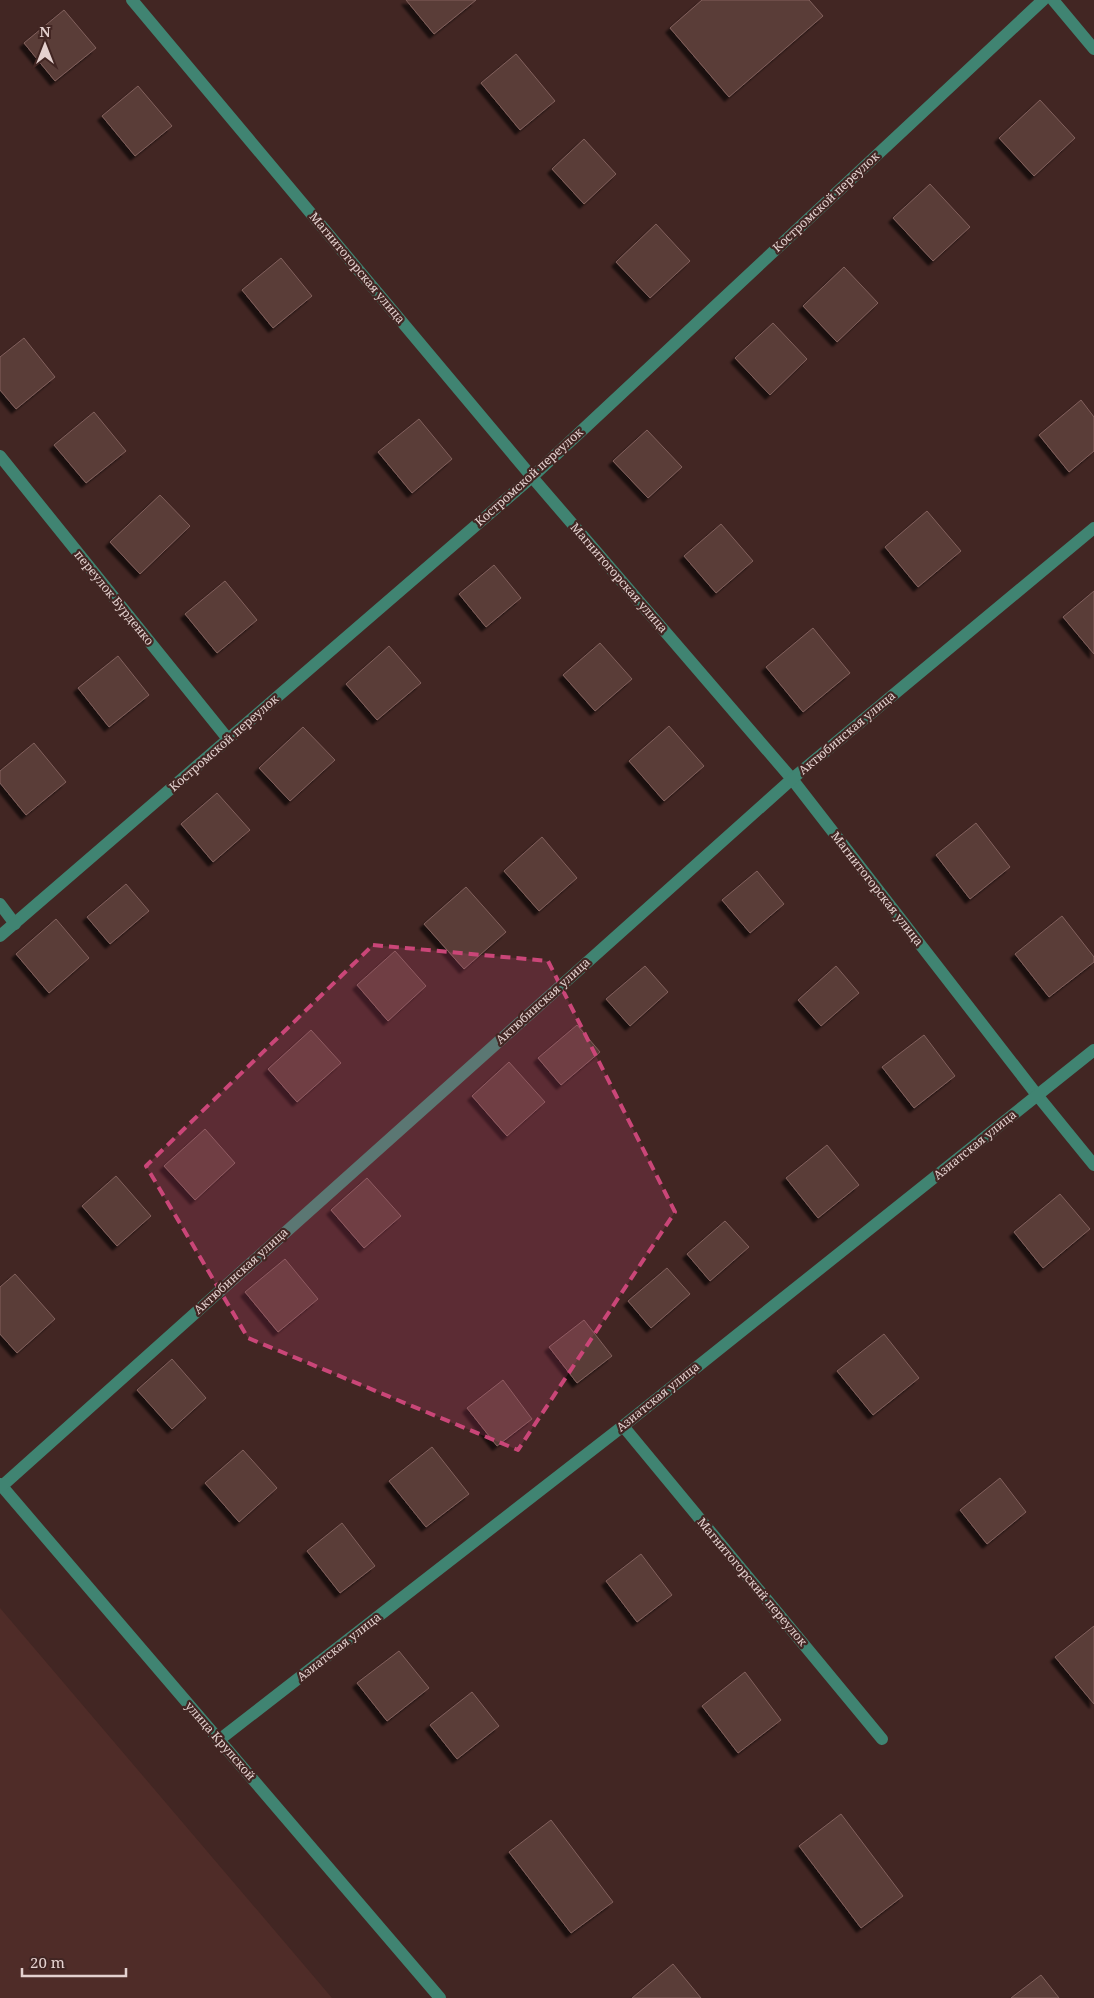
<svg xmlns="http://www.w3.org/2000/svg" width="1094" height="1998" font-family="'Noto Serif',serif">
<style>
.built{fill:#4f2c28}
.building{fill:#5a3c38;stroke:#82615d;filter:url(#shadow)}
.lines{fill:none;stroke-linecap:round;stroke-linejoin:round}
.minor{stroke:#408472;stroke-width:12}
.marked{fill:#ca4678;fill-opacity:0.2;stroke:#ca4678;stroke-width:4;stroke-dasharray:10 6;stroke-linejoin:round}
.labels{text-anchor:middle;stroke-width:4.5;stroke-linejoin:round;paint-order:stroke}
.street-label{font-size:12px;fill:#e4d1cf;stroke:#422623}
</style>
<defs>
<filter id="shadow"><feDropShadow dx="-4.5" dy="4.5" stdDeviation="1" flood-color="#0009"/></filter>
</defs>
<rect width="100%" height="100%" fill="#422623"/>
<!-- built -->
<path class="built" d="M 0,1608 L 332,1998 L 0,1998 Z"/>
<!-- building -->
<g class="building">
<path d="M 406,0 L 476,0 L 434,34 Z"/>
<path d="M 702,0 L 809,0 L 823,16 L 729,97 L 670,28 Z"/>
<path d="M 64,10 L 96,48 L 55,81 L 24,43 Z"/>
<path d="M 516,54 L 555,101 L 520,130 L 481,83 Z"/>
<path d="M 138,86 L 172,126 L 135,156 L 102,116 Z"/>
<path d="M 1040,100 L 1075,138 L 1034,176 L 999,138 Z"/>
<path d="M 584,139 L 616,174 L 584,204 L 552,169 Z"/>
<path d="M 930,184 L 970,227 L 933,261 L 893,218 Z"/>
<path d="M 656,224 L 690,261 L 650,298 L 616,262 Z"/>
<path d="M 281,258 L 312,296 L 273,328 L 242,290 Z"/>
<path d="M 844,267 L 878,303 L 837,342 L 803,306 Z"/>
<path d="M 773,323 L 807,359 L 770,395 L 735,358 Z"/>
<path d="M 24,338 L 55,377 L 16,409 L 0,390 L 0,357 Z"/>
<path d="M 1081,400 L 1094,417 L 1094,451 L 1069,472 L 1039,435 Z"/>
<path d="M 94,412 L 126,451 L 86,483 L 54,445 Z"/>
<path d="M 419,419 L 452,459 L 412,493 L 378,452 Z"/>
<path d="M 647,430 L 682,467 L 648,498 L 613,461 Z"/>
<path d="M 160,495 L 190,526 L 140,574 L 110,542 Z"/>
<path d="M 927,511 L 961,551 L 918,587 L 885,547 Z"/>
<path d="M 721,524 L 753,561 L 716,593 L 684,556 Z"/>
<path d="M 494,565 L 521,598 L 486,627 L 459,594 Z"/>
<path d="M 225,581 L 257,620 L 217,653 L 185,614 Z"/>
<path d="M 1094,591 L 1094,654 L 1063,617 Z"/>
<path d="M 813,628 L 850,673 L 803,712 L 766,667 Z"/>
<path d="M 600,643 L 632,679 L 595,711 L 563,675 Z"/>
<path d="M 389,646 L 421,683 L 377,720 L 346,684 Z"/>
<path d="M 118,656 L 149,695 L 109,727 L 78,688 Z"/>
<path d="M 669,726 L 704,766 L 664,801 L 629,761 Z"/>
<path d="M 303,727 L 335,760 L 290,801 L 259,768 Z"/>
<path d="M 34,743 L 66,782 L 26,815 L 0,783 L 0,771 Z"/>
<path d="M 217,793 L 250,830 L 213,862 L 181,824 Z"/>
<path d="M 976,823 L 1010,867 L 970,899 L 936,855 Z"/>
<path d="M 542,837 L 577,878 L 539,911 L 504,871 Z"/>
<path d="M 757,871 L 784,904 L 750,933 L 722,900 Z"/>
<path d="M 126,884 L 149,911 L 110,944 L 87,917 Z"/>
<path d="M 466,887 L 506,932 L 464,969 L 424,924 Z"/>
<path d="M 1062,916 L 1094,957 L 1094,962 L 1049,997 L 1015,954 Z"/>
<path d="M 56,919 L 89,958 L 49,993 L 16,954 Z"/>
<path d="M 395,951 L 426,986 L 388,1021 L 357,985 Z"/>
<path d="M 645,966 L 668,992 L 630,1026 L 606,999 Z"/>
<path d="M 836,966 L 859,993 L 821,1026 L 798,1000 Z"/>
<path d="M 577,1025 L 600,1052 L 561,1085 L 538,1058 Z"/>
<path d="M 311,1030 L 341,1063 L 297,1102 L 268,1069 Z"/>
<path d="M 924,1035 L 955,1076 L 914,1108 L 882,1067 Z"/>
<path d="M 509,1062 L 545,1102 L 507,1136 L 472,1096 Z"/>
<path d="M 205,1129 L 235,1163 L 195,1200 L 164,1166 Z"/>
<path d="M 827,1145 L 859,1185 L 818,1218 L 786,1178 Z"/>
<path d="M 116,1176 L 151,1216 L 117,1246 L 82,1206 Z"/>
<path d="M 367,1178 L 401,1216 L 364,1248 L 331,1210 Z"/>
<path d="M 1060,1194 L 1090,1229 L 1043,1268 L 1014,1232 Z"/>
<path d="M 725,1221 L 749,1247 L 710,1281 L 687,1254 Z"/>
<path d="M 285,1259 L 318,1299 L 278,1332 L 245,1292 Z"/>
<path d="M 667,1268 L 690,1294 L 651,1328 L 628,1301 Z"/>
<path d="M 15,1274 L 55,1319 L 17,1353 L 0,1334 L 0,1287 Z"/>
<path d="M 584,1320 L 612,1356 L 577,1383 L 549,1347 Z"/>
<path d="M 884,1334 L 919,1378 L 873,1415 L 837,1371 Z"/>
<path d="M 172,1359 L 206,1398 L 172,1429 L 137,1390 Z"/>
<path d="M 503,1380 L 532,1419 L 497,1446 L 467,1408 Z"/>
<path d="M 432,1447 L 469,1494 L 426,1527 L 389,1481 Z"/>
<path d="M 243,1450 L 277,1488 L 239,1522 L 205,1483 Z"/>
<path d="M 1000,1478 L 1026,1512 L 987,1544 L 960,1510 Z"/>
<path d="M 342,1523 L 375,1566 L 340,1593 L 307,1551 Z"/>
<path d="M 641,1554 L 672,1595 L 637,1622 L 606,1581 Z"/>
<path d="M 1094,1626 L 1094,1704 L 1055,1657 Z"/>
<path d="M 399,1651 L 429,1688 L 387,1721 L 357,1683 Z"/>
<path d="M 745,1672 L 781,1720 L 738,1753 L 702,1706 Z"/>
<path d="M 472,1692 L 499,1726 L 457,1759 L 430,1725 Z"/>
<path d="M 841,1814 L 903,1896 L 861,1928 L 799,1846 Z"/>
<path d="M 551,1820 L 613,1902 L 571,1933 L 509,1852 Z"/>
<path d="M 673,1964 L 701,1998 L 632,1998 Z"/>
<path d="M 1041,1975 L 1059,1998 L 1011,1998 Z"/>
</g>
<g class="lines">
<!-- minor -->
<g class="minor">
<path d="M 132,0 L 532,477 L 792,779 L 1037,1095 L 1094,1165"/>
<path d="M 1053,0 L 1094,49"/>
<path d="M 0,456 L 228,739"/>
<path d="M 0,904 L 15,924"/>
<path d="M 0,936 L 532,477 L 1043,0"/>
<path d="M 623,1426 L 882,1739"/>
<path d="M 0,1484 L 440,1998"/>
<path d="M 2,1486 L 792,779 L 1094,528"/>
<path d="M 219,1740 L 623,1426 L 1094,1050"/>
</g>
</g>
<!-- marked area -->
<path class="marked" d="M 373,945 L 548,961 L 675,1212 L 518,1450 L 248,1338 L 146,1166 Z"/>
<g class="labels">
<!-- street labels -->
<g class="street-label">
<text transform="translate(826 202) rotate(-43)" y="4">Костромской переулок</text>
<text transform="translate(357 268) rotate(50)" y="4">Магнитогорская улица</text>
<text transform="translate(529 477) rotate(-42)" y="4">Костромской переулок</text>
<text transform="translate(619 578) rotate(49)" y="4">Магнитогорская улица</text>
<text transform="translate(114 598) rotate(51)" y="4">переулок Бурденко</text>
<text transform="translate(847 733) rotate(-40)" y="4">Актюбинская улица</text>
<text transform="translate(224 743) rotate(-41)" y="4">Костромской переулок</text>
<text transform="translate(877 889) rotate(52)" y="4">Магнитогорская улица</text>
<text transform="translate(543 1001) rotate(-42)" y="4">Актюбинская улица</text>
<text transform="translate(975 1145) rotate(-39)" y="4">Азиатская улица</text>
<text transform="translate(241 1271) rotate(-42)" y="4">Актюбинская улица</text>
<text transform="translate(658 1397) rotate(-39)" y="4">Азиатская улица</text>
<text transform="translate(752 1582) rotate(50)" y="4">Магнитогорский переулок</text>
<text transform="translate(339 1647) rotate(-38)" y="4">Азиатская улица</text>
<text transform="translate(220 1741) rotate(49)" y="4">улица Крупской</text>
</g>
</g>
<!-- north arrow -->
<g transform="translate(45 45)" stroke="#422623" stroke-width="4" paint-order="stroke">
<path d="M0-4L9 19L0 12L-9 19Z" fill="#e4d1cf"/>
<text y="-8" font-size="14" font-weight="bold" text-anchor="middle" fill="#e4d1cf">N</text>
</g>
<!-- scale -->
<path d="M22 1968v8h104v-8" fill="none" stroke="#e4d1cf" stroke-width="2.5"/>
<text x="30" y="1968" font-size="15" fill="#e4d1cf" stroke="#422623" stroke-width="4" paint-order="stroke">20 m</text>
</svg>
